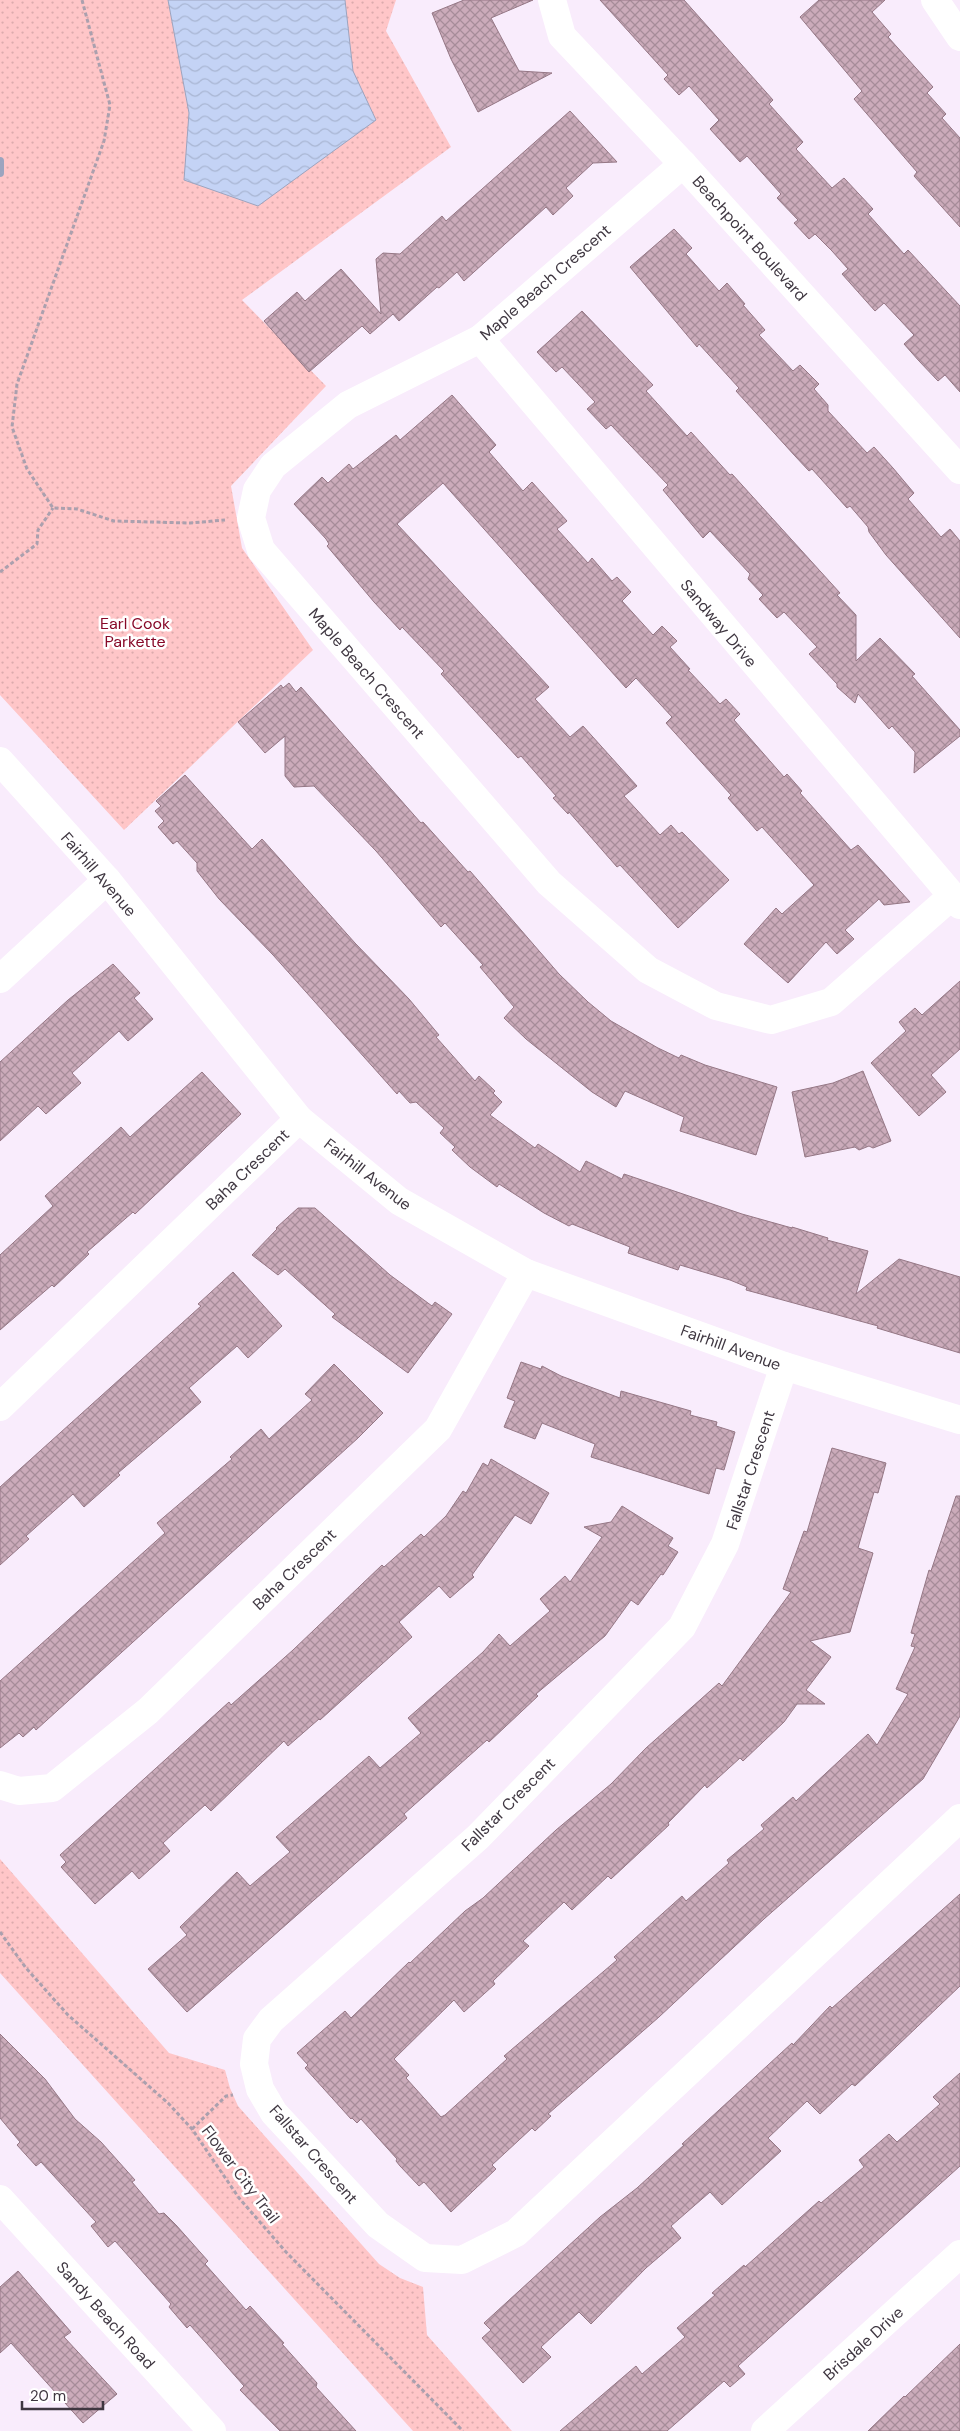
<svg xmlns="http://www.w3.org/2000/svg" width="960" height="2431" font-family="'DM Sans',sans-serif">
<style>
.park{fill:url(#park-dots)}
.water{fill:url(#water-waves);stroke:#9ca4bf}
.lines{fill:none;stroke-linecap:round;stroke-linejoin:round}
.stream{stroke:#9ca4bf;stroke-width:8}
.building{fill:url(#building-cross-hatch);stroke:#957785}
.path{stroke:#aba0ae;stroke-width:3;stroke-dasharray:4 2.5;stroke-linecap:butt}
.minor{stroke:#fff;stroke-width:28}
.tertiary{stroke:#fff;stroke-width:28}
.labels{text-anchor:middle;stroke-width:5;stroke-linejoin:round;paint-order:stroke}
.street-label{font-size:16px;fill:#3f3741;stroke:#fff}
.park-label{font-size:16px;fill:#870928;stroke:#fff}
</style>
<defs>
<pattern id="park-dots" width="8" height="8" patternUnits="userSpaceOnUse" patternTransform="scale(1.25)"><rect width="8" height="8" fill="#ffc6c8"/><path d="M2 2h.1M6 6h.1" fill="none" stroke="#dcabad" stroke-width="1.8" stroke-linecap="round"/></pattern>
<pattern id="water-waves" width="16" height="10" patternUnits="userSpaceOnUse" patternTransform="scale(1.25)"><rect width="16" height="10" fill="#c4d3f5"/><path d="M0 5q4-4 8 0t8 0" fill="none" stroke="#a9b6d3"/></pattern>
<pattern id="building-cross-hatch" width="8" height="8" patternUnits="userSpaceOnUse" patternTransform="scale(1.25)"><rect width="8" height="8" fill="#cbabba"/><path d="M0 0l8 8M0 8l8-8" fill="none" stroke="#a68c99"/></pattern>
</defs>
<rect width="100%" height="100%" fill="#f9ecfc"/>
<!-- park -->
<g class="park">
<path d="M 0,0 L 396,0 L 386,31 L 451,147 L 242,300 L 326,386 L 231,486 L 242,548 L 313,650 L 124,830 L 0,695 Z"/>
<path d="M 0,1859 L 169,2053 L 225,2070 L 230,2088 L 238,2106 L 379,2264 L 400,2278 L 423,2287 L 427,2335 L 512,2431 L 413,2431 L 0,1973 Z"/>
</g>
<!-- water -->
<path class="water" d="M 168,0 L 345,0 L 353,71 L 376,120 L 258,206 L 184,180 L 189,113 Z"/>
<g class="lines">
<!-- stream -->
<path class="stream" d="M 0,161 L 0,173"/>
</g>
<!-- building -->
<g class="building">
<path d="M 464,0 L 533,0 L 491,18 L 519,71 L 552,73 L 478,112 L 451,59 L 432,13 Z"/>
<path d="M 600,0 L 684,0 L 773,100 L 769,104 L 803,142 L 796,149 L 832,188 L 844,178 L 873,209 L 868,214 L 904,254 L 908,250 L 960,306 L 960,392 L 945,375 L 938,381 L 919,361 L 904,344 L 914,335 L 884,303 L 875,311 L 842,274 L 848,269 L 832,251 L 815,234 L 809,239 L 794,223 L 798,220 L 777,198 L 781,194 L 747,156 L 740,162 L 710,129 L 719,120 L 689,86 L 679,95 L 664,79 L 668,75 Z"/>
<path d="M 819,0 L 885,0 L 872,12 L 891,34 L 888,37 L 933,87 L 927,93 L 946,114 L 942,118 L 960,138 L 960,227 L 914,176 L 917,172 L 854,99 L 862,91 L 800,17 Z"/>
<path d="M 570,111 L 617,162 L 593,163 L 566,188 L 573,196 L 553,215 L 546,207 L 464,281 L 457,272 L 439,288 L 437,287 L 399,321 L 393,314 L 370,334 L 362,326 L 309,372 L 264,321 L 297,292 L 305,301 L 341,269 L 381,314 L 376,259 L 383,253 L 400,254 L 442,216 L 446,221 Z"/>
<path d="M 674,229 L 692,248 L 686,254 L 719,291 L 727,283 L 745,304 L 743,305 L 765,330 L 759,335 L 793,371 L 800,365 L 819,384 L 814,389 L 828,405 L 828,411 L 867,453 L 874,447 L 893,468 L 914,493 L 908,499 L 941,537 L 950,529 L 960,541 L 960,638 L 886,555 L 869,532 L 868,527 L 850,506 L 847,508 L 812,469 L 809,471 L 795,456 L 736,391 L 739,388 L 699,344 L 697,347 L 630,267 Z"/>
<path d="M 582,311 L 653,385 L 646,391 L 687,436 L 691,432 L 730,475 L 732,474 L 840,593 L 837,595 L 856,615 L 856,661 L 880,638 L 915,674 L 912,676 L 960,730 L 960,736 L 914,773 L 915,752 L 892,726 L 889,729 L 858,694 L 855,703 L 837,687 L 837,684 L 809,654 L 817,647 L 784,612 L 777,618 L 759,599 L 763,595 L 748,579 L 750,574 L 710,531 L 703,538 L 663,490 L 668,485 L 611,425 L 606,429 L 587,409 L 595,402 L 562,367 L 556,372 L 537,352 Z"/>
<path d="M 452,395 L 496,445 L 489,452 L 523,491 L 532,482 L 567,521 L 557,529 L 588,563 L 592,558 L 612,581 L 617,577 L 631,592 L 622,601 L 653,635 L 662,626 L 677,641 L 670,647 L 690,669 L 688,670 L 720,704 L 726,699 L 740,714 L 734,720 L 784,777 L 787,774 L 802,791 L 800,793 L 851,850 L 858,845 L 910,902 L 884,905 L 879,899 L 845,930 L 854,939 L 837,954 L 826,942 L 788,983 L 744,944 L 776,908 L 782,914 L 814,885 L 762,827 L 757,831 L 728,798 L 731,795 L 666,723 L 672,717 L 636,678 L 626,688 L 443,483 L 397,524 L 549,687 L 535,699 L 570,737 L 583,726 L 637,786 L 624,796 L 660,835 L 671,825 L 679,834 L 682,832 L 729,880 L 678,928 L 620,865 L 617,867 L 569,812 L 568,814 L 553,798 L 556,796 L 521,756 L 518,758 L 441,674 L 444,671 L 402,627 L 400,630 L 374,602 L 327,546 L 329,544 L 326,539 L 294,504 L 322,477 L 328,483 L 349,464 L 353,469 L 396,435 L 400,440 Z"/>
<path d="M 289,683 L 296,692 L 301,687 L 421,823 L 423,822 L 468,872 L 470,871 L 559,974 L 588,1002 L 611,1021 L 658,1048 L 679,1058 L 681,1055 L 705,1065 L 777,1087 L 756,1155 L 680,1131 L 684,1117 L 625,1091 L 616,1107 L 592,1092 L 526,1039 L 504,1018 L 514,1007 L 480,967 L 483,965 L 445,923 L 441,927 L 376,851 L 314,786 L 294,787 L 285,776 L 285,736 L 265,753 L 238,722 L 281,685 L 283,688 Z"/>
<path d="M 185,775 L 252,849 L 262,839 L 355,943 L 409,999 L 439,1035 L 436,1037 L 475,1081 L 479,1076 L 495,1091 L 493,1093 L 502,1102 L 490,1115 L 535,1148 L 538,1144 L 580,1172 L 586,1161 L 622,1179 L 624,1174 L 742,1214 L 792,1228 L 792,1227 L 828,1238 L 827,1240 L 868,1251 L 856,1294 L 899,1259 L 960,1277 L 960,1353 L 877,1328 L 878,1326 L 746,1290 L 747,1287 L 730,1280 L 680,1265 L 678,1270 L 628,1253 L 630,1247 L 572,1224 L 569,1226 L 544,1213 L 499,1184 L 497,1187 L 470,1167 L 452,1150 L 455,1147 L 440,1133 L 444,1128 L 416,1102 L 410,1103 L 399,1091 L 397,1094 L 273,955 L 219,899 L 197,871 L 197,863 L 177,841 L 173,844 L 158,827 L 164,821 L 155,811 L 161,806 L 156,801 Z"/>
<path d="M 113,964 L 140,993 L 134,998 L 153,1019 L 128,1041 L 119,1031 L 72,1073 L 81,1083 L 46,1114 L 38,1106 L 0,1141 L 0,1062 L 68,1000 Z"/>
<path d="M 960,981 L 960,1049 L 931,1075 L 946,1092 L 919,1116 L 871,1063 L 906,1031 L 899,1022 L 915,1008 L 922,1015 Z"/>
<path d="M 863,1071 L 891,1141 L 873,1148 L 869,1146 L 859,1150 L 855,1147 L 805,1157 L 792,1092 L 833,1083 Z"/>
<path d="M 202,1072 L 241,1114 L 135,1214 L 133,1212 L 87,1252 L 89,1254 L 54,1287 L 52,1285 L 0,1330 L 0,1255 L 53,1206 L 45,1196 L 121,1127 L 130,1137 Z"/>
<path d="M 298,1208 L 315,1208 L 390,1275 L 432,1306 L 435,1302 L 452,1314 L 408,1373 L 332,1317 L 335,1314 L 285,1269 L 278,1275 L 252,1255 L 277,1229 L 276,1228 Z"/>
<path d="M 233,1272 L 282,1326 L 248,1358 L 237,1346 L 189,1388 L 201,1402 L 118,1473 L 120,1475 L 84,1507 L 73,1494 L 26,1536 L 29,1539 L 0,1565 L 0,1487 L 201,1306 L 198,1304 Z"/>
<path d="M 521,1362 L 541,1369 L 542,1366 L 561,1376 L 620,1398 L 621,1391 L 691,1411 L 690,1415 L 717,1422 L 716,1426 L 735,1432 L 724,1470 L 716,1468 L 709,1494 L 591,1457 L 595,1444 L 542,1423 L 535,1439 L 504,1427 L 515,1401 L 507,1398 Z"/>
<path d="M 334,1364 L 383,1413 L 358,1438 L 36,1730 L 34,1727 L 23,1737 L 19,1733 L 0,1748 L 0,1681 L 165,1533 L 157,1523 L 232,1459 L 230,1457 L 261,1429 L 269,1439 L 312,1400 L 305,1394 Z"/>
<path d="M 832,1448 L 886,1463 L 878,1493 L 874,1492 L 858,1548 L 873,1553 L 850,1632 L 810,1641 L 831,1657 L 806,1690 L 825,1704 L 797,1704 L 784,1722 L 743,1761 L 740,1758 L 707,1788 L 705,1785 L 668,1823 L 669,1825 L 611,1879 L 608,1876 L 572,1910 L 564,1902 L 523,1941 L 529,1946 L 493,1981 L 495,1984 L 464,2012 L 454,2000 L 394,2059 L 409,2075 L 406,2078 L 441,2117 L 445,2115 L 507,2059 L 504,2056 L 617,1960 L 614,1957 L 682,1896 L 686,1901 L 729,1863 L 727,1860 L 764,1829 L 761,1825 L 793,1797 L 796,1801 L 868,1734 L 877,1745 L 908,1694 L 896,1689 L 915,1647 L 911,1646 L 915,1634 L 911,1633 L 929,1570 L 931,1571 L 956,1496 L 960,1496 L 960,1716 L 923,1779 L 764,1919 L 659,2017 L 548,2114 L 551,2116 L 535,2131 L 532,2128 L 492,2165 L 496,2169 L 451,2212 L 424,2182 L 419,2186 L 400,2166 L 396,2161 L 397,2159 L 361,2119 L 357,2123 L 352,2118 L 351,2119 L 305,2068 L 308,2065 L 297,2053 L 345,2011 L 351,2018 L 409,1962 L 410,1963 L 465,1911 L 483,1898 L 556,1830 L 611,1784 L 646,1748 L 719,1683 L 722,1686 L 791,1592 L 783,1589 L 804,1531 L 807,1532 Z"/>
<path d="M 491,1459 L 549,1493 L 531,1524 L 515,1515 L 472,1575 L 474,1577 L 450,1598 L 439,1586 L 399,1622 L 412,1637 L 320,1720 L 319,1719 L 288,1746 L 284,1741 L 211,1811 L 205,1805 L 163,1843 L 170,1851 L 139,1879 L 132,1871 L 95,1904 L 61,1867 L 66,1862 L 60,1855 L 229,1702 L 231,1705 L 293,1650 L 382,1565 L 384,1567 L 421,1534 L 424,1537 L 446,1516 L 463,1491 L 466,1493 L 483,1463 L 488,1466 Z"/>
<path d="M 622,1506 L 673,1538 L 668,1546 L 678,1552 L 663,1575 L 661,1574 L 638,1605 L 631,1600 L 605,1636 L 536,1694 L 538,1696 L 489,1742 L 487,1740 L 404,1814 L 407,1818 L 187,2012 L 148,1969 L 187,1935 L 180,1927 L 237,1872 L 250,1886 L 290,1852 L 276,1837 L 369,1756 L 380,1768 L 421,1733 L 408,1718 L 483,1652 L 499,1634 L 510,1646 L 550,1611 L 540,1599 L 565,1576 L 570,1582 L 602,1537 L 584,1527 L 611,1522 Z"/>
<path d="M 960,1894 L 960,1986 L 855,2086 L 852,2084 L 820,2114 L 807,2101 L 768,2138 L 781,2151 L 722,2205 L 710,2192 L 671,2226 L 681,2238 L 646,2268 L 591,2324 L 579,2312 L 541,2347 L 551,2357 L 523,2383 L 482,2338 L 491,2330 L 484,2323 L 600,2217 L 637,2188 L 684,2145 L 682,2144 L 792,2043 L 793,2045 L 830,2006 L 832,2008 Z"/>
<path d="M 0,2034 L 45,2079 L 75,2119 L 101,2142 L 135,2180 L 132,2182 L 159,2214 L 164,2213 L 176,2225 L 208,2261 L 205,2264 L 246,2310 L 250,2306 L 284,2343 L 282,2344 L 317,2383 L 316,2387 L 356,2431 L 280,2431 L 240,2390 L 244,2386 L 190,2325 L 187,2328 L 169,2307 L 171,2304 L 115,2241 L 108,2247 L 91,2226 L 96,2222 L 41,2162 L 36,2166 L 17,2145 L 20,2142 L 0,2118 Z"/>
<path d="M 960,2073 L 960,2166 L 738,2366 L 745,2374 L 730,2387 L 724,2381 L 667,2431 L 560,2431 L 636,2366 L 642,2374 L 685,2337 L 677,2328 L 715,2295 L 712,2293 L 744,2265 L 745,2267 L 819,2201 L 821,2203 L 864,2167 L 859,2160 L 889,2134 L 897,2142 L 940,2104 L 933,2097 Z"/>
<path d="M 18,2271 L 71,2332 L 64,2337 L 117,2394 L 83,2423 L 11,2343 L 0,2353 L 0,2287 Z"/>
<path d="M 960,2344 L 960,2431 L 868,2431 L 904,2396 L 905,2397 Z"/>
</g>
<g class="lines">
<!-- path -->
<g class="path">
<path d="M 82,0 L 110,105 L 104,141 L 17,384 L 12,427 L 27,469 L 53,508 L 77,509 L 114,521 L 190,523 L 225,520"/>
<path d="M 0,572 L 37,544 L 38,530 L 53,508"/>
<path d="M 0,1932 L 26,1968 L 68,2015 L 168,2103 L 192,2129 L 239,2198 L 286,2252 L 463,2431"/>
<path d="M 192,2129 L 226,2096 L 233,2095"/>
</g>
<!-- minor -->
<g class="minor">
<path d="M 552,0 L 562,36 L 683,164 L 960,470"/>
<path d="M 935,0 L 960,37"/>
<path d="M 683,164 L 480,339 L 348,405 L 273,466 L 257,490 L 251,518 L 261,550 L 549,883 L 648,970 L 716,1006 L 771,1020 L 831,1002 L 952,896"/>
<path d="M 480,339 L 960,905"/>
<path d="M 0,979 L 107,880"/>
<path d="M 784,1366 L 725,1544 L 682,1627 L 478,1837 L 271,2020 L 257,2039 L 254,2064 L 260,2089 L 274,2113 L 378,2225 L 425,2258 L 462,2260 L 516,2233 L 960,1818"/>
<path d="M 0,1407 L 299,1119"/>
<path d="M 0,1785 L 19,1791 L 52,1788 L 148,1711 L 438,1429 L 526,1273"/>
<path d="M 0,2199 L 212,2431"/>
</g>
<!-- tertiary -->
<g class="tertiary">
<path d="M 0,761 L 107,880 L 299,1119 L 399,1201 L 526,1273 L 784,1366 L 960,1420"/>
<path d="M 765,2431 L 960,2254"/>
</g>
</g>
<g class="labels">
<!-- street labels -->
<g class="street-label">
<text transform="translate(750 238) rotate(48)" y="6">Beachpoint Boulevard</text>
<text transform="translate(545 282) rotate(-41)" y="6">Maple Beach Crescent</text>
<text transform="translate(719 623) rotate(50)" y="6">Sandway Drive</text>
<text transform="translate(367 673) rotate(49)" y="6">Maple Beach Crescent</text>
<text transform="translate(99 874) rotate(49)" y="6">Fairhill Avenue</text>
<text transform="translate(247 1169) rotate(-44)" y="6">Baha Crescent</text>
<text transform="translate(368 1174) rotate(38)" y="6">Fairhill Avenue</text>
<text transform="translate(731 1347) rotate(20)" y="6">Fairhill Avenue</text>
<text transform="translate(750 1470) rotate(-72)" y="6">Fallstar Crescent</text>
<text transform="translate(294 1569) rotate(-44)" y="6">Baha Crescent</text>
<text transform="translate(508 1804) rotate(-45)" y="6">Fallstar Crescent</text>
<text transform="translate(314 2154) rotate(49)" y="6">Fallstar Crescent</text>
<text transform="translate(241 2174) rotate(53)" y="6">Flower City Trail</text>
<text transform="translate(106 2315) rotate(48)" y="6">Sandy Beach Road</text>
<text transform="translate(863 2343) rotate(-42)" y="6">Brisdale Drive</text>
</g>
<!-- park labels -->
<g class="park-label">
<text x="135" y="629">Earl Cook<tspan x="135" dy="18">Parkette</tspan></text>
</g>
</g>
<!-- scale -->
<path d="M22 2401v8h81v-8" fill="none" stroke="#3f3741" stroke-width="2.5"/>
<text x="30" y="2401" font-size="15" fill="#3f3741" stroke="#ffffff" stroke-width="4" paint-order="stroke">20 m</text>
</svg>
